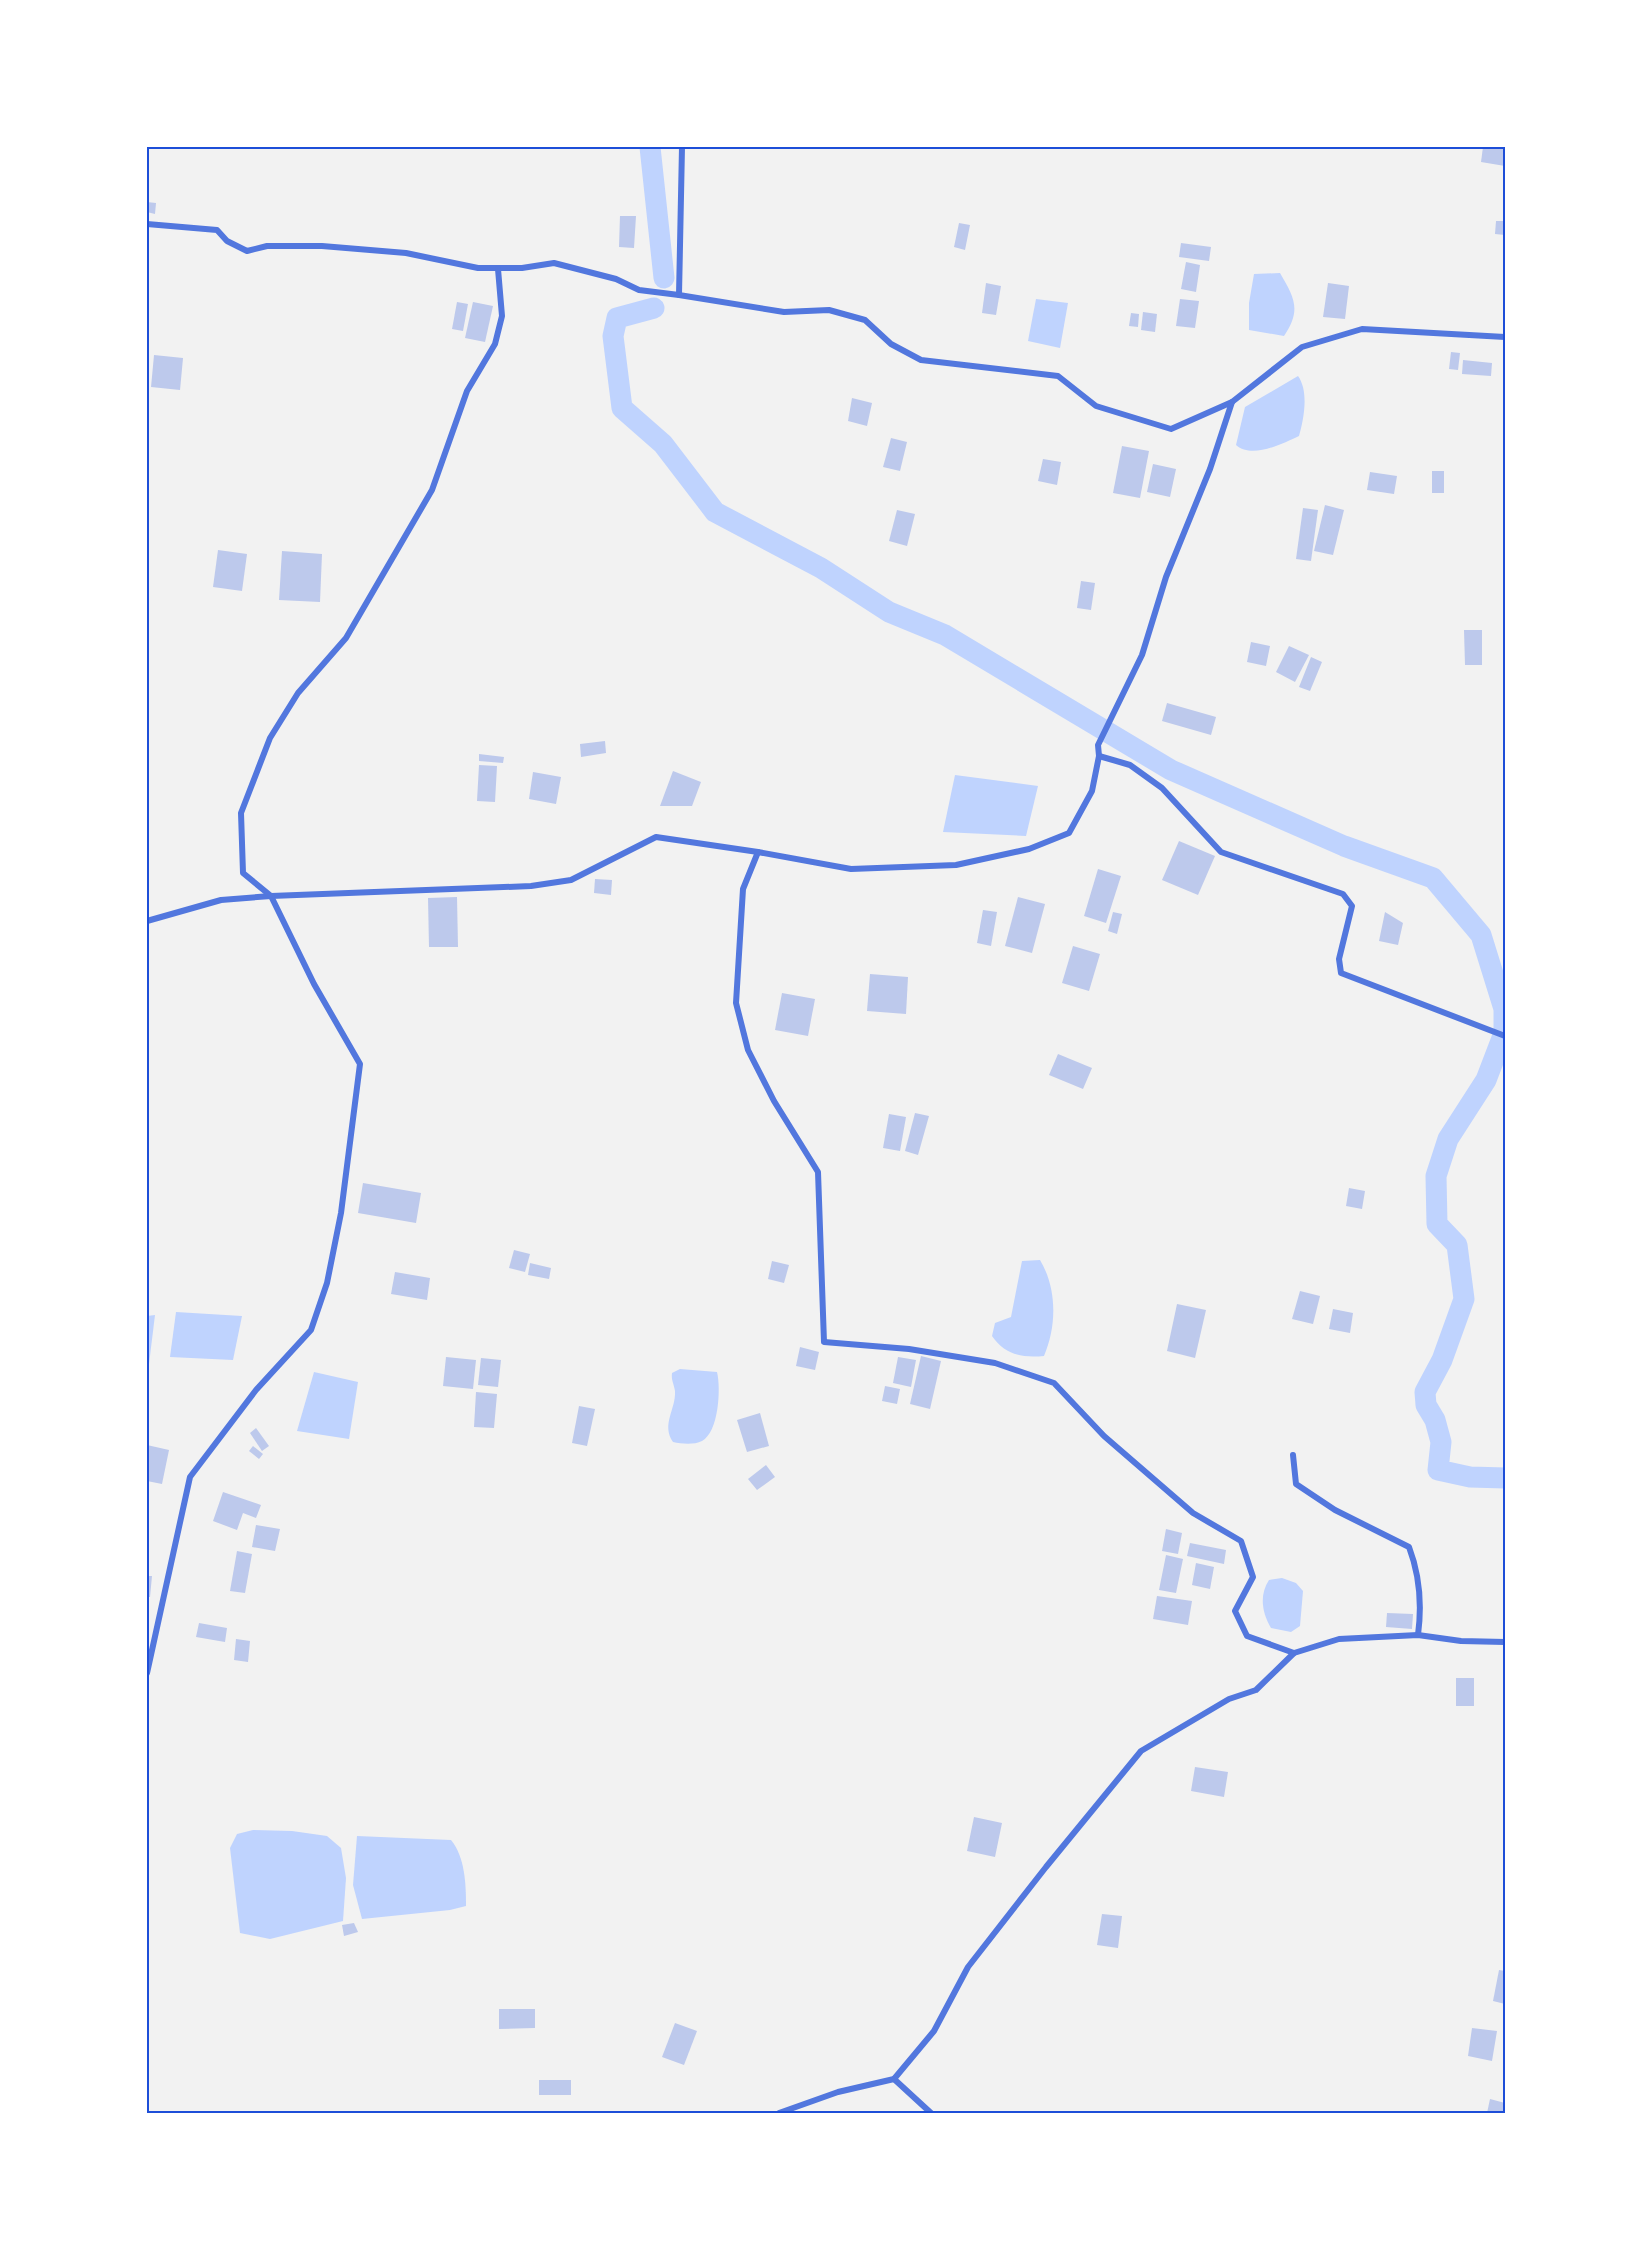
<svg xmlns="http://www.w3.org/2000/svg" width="1652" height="2260" font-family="Barlow,sans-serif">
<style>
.water{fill:#bfd3fe}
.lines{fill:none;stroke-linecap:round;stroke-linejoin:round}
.canal{stroke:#bfd3fe;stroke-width:21}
.building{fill:#bdc9ec}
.minor{stroke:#5277de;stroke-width:6}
.neatline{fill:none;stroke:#1d4ed8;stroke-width:2}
</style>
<rect width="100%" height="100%" fill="#f2f2f2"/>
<!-- water -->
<g class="water">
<path d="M 1280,273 C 1294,297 1302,310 1284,336 L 1249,330 L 1249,303 L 1254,274 Z"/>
<path d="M 1036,299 L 1068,303 L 1060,348 L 1028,341 Z"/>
<path d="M 1298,376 C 1309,391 1304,419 1299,436 C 1282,444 1252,459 1236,445 L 1245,407 Z"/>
<path d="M 955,775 L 1038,786 L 1026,836 L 943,832 Z"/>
<path d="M 1040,1260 C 1057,1288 1057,1326 1044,1356 C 1022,1358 1005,1355 992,1336 L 995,1323 L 1011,1317 L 1022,1261 Z"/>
<path d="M 176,1312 L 242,1316 L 233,1360 L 170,1357 Z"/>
<path d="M 155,1315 L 149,1364 L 147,1364 L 147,1316 Z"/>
<path d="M 680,1369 L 717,1372 C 721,1388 719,1432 702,1441 C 694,1445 682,1444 673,1442 C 661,1424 676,1410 675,1391 C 674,1384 671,1380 672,1373 Z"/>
<path d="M 314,1372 L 358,1382 L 349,1439 L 297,1431 Z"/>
<path d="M 1282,1578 L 1296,1583 L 1303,1591 L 1300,1626 L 1291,1632 L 1271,1628 C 1262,1613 1259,1595 1269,1580 Z"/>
<path d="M 253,1830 L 292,1831 L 327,1836 L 341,1848 L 346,1878 L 343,1921 L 270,1939 L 240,1933 L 230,1848 L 237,1834 Z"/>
<path d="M 357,1836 L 451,1840 C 465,1857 466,1884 466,1906 L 450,1910 L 362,1919 L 353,1885 Z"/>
</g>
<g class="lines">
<!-- canal -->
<g class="canal">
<path d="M 650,147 L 664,278"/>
<path d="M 654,308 L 617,318 L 613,336 L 622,408 L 663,444 L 715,512 L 821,568 L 889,612 L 945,635 L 1171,770 L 1344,846 L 1433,878 L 1481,935 L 1504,1009 L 1504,1033 L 1486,1080 L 1448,1139 L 1436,1176 L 1437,1224 L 1457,1245 L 1464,1299 L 1442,1360 L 1425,1392 L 1426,1405 L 1435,1420 L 1441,1442 L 1438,1470 L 1470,1477 L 1505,1478"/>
</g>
</g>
<!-- building -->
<g class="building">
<path d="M 1483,147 L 1505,147 L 1505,166 L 1481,162 Z"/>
<path d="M 147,202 L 156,203 L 155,214 L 147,212 Z"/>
<path d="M 620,216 L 636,216 L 634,248 L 619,247 Z"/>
<path d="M 1496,221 L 1505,221 L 1505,235 L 1495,234 Z"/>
<path d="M 959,223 L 970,225 L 965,250 L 954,247 Z"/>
<path d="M 1181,243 L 1211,247 L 1209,261 L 1179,257 Z"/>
<path d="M 1186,262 L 1200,265 L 1196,292 L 1181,289 Z"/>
<path d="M 986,283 L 1001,286 L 996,315 L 982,313 Z"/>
<path d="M 1328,283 L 1349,286 L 1345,319 L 1323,317 Z"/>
<path d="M 1180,299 L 1199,301 L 1195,328 L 1176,326 Z"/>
<path d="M 457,302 L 468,304 L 463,331 L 452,329 Z"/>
<path d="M 473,302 L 493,306 L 485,342 L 465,338 Z"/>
<path d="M 1143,312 L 1157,314 L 1155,332 L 1141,330 Z"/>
<path d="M 1131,313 L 1139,314 L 1138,327 L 1129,326 Z"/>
<path d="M 1451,352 L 1460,353 L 1458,370 L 1449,369 Z"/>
<path d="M 154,355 L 183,358 L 180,390 L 151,387 Z"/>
<path d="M 1463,360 L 1492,363 L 1491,376 L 1462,374 Z"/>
<path d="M 852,398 L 872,403 L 867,426 L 848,421 Z"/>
<path d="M 891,438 L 907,442 L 900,471 L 883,467 Z"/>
<path d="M 1122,446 L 1149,451 L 1140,498 L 1113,493 Z"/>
<path d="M 1043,459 L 1061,462 L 1057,485 L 1038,481 Z"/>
<path d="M 1153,464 L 1176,469 L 1170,497 L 1147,492 Z"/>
<rect x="1432" y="471" width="12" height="22"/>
<path d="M 1370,472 L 1397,476 L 1394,494 L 1367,490 Z"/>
<path d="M 1325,505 L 1344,510 L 1333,555 L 1314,551 Z"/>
<path d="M 1303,508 L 1318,510 L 1311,561 L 1296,559 Z"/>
<path d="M 897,510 L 915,514 L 907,546 L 889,541 Z"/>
<path d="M 218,550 L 247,554 L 242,591 L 213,587 Z"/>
<path d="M 282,551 L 322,554 L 320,602 L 279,600 Z"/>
<path d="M 1081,581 L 1095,583 L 1091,610 L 1077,608 Z"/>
<path d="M 1464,630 L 1482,630 L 1482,665 L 1465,665 Z"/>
<path d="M 1251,642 L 1270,646 L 1266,666 L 1247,662 Z"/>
<path d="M 1289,646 L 1309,655 L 1295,682 L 1276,672 Z"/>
<path d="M 1311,657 L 1322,662 L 1310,691 L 1299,687 Z"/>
<path d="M 1167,703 L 1216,717 L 1211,735 L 1162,721 Z"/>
<path d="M 605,741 L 606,753 L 581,757 L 580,744 Z"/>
<path d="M 479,754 L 504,757 L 503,763 L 479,761 Z"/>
<path d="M 479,765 L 497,766 L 495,802 L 477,801 Z"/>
<path d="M 673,771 L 701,782 L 692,806 L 660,806 Z"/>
<path d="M 533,772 L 561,777 L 556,804 L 529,799 Z"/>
<path d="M 1179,841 L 1215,856 L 1198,895 L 1162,880 Z"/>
<path d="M 1098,869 L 1121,876 L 1106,923 L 1084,916 Z"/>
<path d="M 595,879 L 612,880 L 611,895 L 594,893 Z"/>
<path d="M 457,897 L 458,947 L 429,947 L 428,898 Z"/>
<path d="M 1018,897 L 1045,904 L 1032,953 L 1005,946 Z"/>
<path d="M 983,910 L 997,912 L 991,946 L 977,943 Z"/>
<path d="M 1113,912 L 1122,914 L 1117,934 L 1108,931 Z"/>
<path d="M 1385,912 L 1403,923 L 1398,945 L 1379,941 Z"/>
<path d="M 1073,946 L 1100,954 L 1089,991 L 1062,983 Z"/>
<path d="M 870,974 L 908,977 L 906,1014 L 867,1011 Z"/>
<path d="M 782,993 L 815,999 L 808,1036 L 775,1030 Z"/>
<path d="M 1058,1054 L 1092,1068 L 1083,1089 L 1049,1075 Z"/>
<path d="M 915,1113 L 929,1116 L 918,1155 L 905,1151 Z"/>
<path d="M 889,1114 L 906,1117 L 900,1151 L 883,1148 Z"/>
<path d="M 363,1183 L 421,1193 L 416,1223 L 358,1213 Z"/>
<path d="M 1349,1188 L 1365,1191 L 1362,1209 L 1346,1206 Z"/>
<path d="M 514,1250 L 530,1254 L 525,1272 L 509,1268 Z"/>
<path d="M 772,1261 L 789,1265 L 784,1283 L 768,1279 Z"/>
<path d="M 530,1263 L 551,1268 L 549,1279 L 528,1275 Z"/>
<path d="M 395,1272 L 430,1278 L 427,1300 L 391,1294 Z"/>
<path d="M 1300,1291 L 1320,1296 L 1313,1324 L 1292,1319 Z"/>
<path d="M 1177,1304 L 1206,1310 L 1195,1358 L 1167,1351 Z"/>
<path d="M 1333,1309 L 1353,1313 L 1350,1333 L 1329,1329 Z"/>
<path d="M 800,1347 L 819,1352 L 815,1370 L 796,1366 Z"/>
<path d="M 921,1356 L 941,1361 L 930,1409 L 910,1404 Z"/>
<path d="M 446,1357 L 476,1360 L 473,1389 L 443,1386 Z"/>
<path d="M 898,1357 L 916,1360 L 911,1387 L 893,1383 Z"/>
<path d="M 481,1358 L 501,1360 L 498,1387 L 478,1385 Z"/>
<path d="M 885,1386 L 900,1389 L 897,1404 L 882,1401 Z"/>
<path d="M 476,1392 L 497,1394 L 494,1428 L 474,1427 Z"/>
<path d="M 579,1406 L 595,1409 L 587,1446 L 572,1443 Z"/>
<path d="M 760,1413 L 769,1446 L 747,1452 L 737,1420 Z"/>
<path d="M 256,1428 L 269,1446 L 262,1451 L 250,1433 Z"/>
<path d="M 147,1445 L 169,1450 L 162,1484 L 147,1481 Z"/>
<path d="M 253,1446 L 263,1454 L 259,1459 L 249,1451 Z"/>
<path d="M 766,1465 L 775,1477 L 757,1490 L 748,1479 Z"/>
<path d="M 223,1492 L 261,1505 L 256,1518 L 243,1513 L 237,1530 L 213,1521 Z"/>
<path d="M 256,1525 L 280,1529 L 275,1551 L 252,1547 Z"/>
<path d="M 1166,1529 L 1182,1533 L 1178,1554 L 1162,1551 Z"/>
<path d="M 1190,1543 L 1226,1550 L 1224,1564 L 1187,1556 Z"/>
<path d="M 237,1551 L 252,1554 L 245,1593 L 230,1591 Z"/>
<path d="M 1166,1555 L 1183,1559 L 1176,1593 L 1159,1590 Z"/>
<path d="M 1196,1563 L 1214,1567 L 1210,1589 L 1192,1585 Z"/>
<path d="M 147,1576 L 152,1576 L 150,1597 L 147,1597 Z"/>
<path d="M 1157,1596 L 1192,1601 L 1188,1625 L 1153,1619 Z"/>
<path d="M 1387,1613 L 1413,1614 L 1412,1629 L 1386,1627 Z"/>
<path d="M 199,1623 L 227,1628 L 225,1642 L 196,1637 Z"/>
<path d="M 236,1639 L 250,1641 L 248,1662 L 234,1660 Z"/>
<rect x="1456" y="1678" width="18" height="28"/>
<path d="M 1195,1767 L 1228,1772 L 1224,1797 L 1191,1791 Z"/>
<path d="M 974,1817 L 1002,1823 L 995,1857 L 967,1851 Z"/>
<path d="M 1102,1914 L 1122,1916 L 1118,1948 L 1097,1945 Z"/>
<path d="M 354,1923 L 358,1932 L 344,1936 L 342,1925 Z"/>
<path d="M 1499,1970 L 1505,1971 L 1505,2004 L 1493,2001 Z"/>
<path d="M 499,2009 L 535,2009 L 535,2028 L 499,2029 Z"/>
<path d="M 675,2023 L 697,2031 L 684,2065 L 662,2057 Z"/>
<path d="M 1472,2028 L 1497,2031 L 1492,2061 L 1468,2056 Z"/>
<rect x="539" y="2080" width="32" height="15"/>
<path d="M 1490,2099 L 1505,2103 L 1505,2113 L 1487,2113 Z"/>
</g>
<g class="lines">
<!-- minor -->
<g class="minor">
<path d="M 682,147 L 679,295 L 784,312 L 829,310 L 865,320 L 891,344 L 921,360 L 1058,376 L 1096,406 L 1171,429 L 1232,402"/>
<path d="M 147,224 L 217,230 L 227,241 L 247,251 L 267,246 L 322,246 L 406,253 L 478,268 L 522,268 L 554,263 L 616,279 L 639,290 L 679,295"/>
<path d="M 1099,756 L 1130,765 L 1162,788 L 1221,852 L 1343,894 L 1352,906 L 1339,959 L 1341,973 L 1505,1036"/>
<path d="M 758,852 L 743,889 L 736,1003 L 748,1050 L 774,1101 L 818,1172 L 824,1342 L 909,1349 L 995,1363 L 1054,1383 L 1104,1436 L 1193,1513 L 1241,1541 L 1253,1577 L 1235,1611 L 1247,1636 L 1294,1653"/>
<path d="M 147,921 L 221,900 L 271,896 L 531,886 L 571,880 L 656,837 L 758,852 L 851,869 L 956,865 L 1029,849 L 1069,833 L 1092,791 L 1099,756 L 1098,745 L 1142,655 L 1166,577 L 1210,469 L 1232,402 L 1302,347 L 1362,329 L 1505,337"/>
<path d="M 1293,1455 L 1296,1484 L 1335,1510 L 1409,1547 C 1420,1576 1422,1605 1418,1635"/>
<path d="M 147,1673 L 190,1477 L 256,1390 L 311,1330 L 327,1283 L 341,1213 L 360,1064 L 314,984 L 271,896 L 243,873 L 241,813 L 270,738 L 298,693 L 346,638 L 432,490 L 467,391 L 495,344 L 502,316 L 498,269"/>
<path d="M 894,2079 L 931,2113"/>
<path d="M 779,2113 L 838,2092 L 894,2079 L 934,2031 L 968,1967 L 1046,1867 L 1141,1751 L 1229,1699 L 1256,1690 L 1294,1653 L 1339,1639 L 1418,1635 L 1461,1641 L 1505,1642"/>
</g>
</g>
<!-- border -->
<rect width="1652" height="2260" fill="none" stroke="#ffffff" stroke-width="297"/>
<rect x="148" y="148" width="1356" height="1964" class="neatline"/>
</svg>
